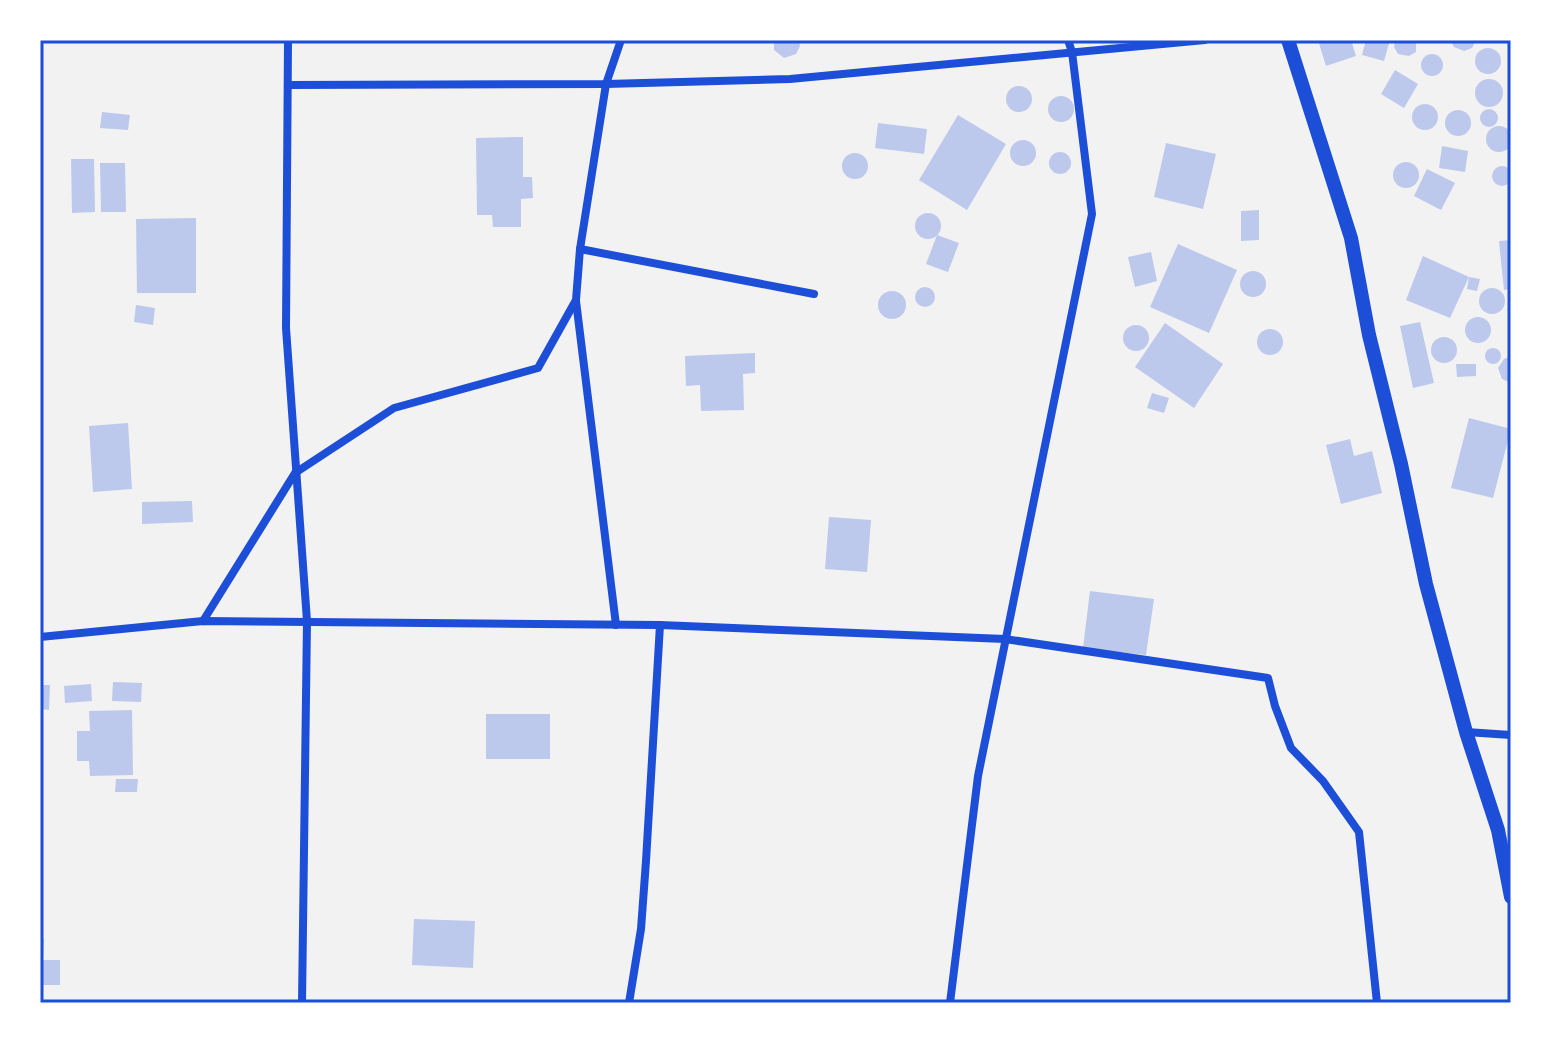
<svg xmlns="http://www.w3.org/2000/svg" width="1551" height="1043" font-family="'Alegreya Sans',sans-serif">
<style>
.building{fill:#bdc9ec}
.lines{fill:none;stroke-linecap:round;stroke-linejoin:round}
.minor{stroke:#1d4ed8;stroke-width:8}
.tertiary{stroke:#1d4ed8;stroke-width:14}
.neatline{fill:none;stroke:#1d4ed8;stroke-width:3}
</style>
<rect width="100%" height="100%" fill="#f2f2f2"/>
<!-- building -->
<g class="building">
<path d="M 774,40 L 799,40 L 800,46 L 796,54 L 784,58 L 774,50 Z"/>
<path d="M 1318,40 L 1351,40 L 1356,56 L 1326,66 Z"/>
<path d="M 1366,40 L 1390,40 L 1384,61 L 1362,55 Z"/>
<path d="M 1395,40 L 1416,40 L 1416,52 L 1409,56 L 1398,54 L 1394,47 Z"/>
<path d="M 1450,40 L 1476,40 L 1472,48 L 1464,51 L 1454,47 Z"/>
<circle cx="1488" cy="61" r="13"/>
<circle cx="1432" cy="65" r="11"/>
<path d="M 1395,70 L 1418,84 L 1404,108 L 1381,94 Z"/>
<circle cx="1489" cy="93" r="14"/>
<circle cx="1019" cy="99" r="13"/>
<circle cx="1061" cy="109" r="13"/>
<circle cx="1425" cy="117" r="13"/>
<circle cx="1489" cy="118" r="9"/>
<circle cx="1458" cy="123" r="13"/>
<path d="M 102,112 L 130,115 L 128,130 L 100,128 Z"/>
<path d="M 958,115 L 1006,144 L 967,210 L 919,180 Z"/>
<path d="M 878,123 L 927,129 L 924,154 L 875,148 Z"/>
<circle cx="1499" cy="139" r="13"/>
<path d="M 523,137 L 523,177 L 532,177 L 533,198 L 521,199 L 521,227 L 493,227 L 492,215 L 477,215 L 476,138 Z"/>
<circle cx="1023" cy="153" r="13"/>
<path d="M 1166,143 L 1216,154 L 1203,209 L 1154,197 Z"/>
<path d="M 1442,146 L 1468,151 L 1465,172 L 1439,168 Z"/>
<circle cx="1060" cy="163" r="11"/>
<circle cx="855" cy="166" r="13"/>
<path d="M 71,159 L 94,159 L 95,212 L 72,213 Z"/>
<circle cx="1406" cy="175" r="13"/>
<path d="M 100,163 L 125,163 L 126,212 L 101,212 Z"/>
<circle cx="1502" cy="176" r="10"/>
<path d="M 1427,169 L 1455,183 L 1441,210 L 1414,196 Z"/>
<path d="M 1259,210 L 1259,240 L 1241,241 L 1241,211 Z"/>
<circle cx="928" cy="226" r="13"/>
<path d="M 196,218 L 196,293 L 137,293 L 136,219 Z"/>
<path d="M 937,235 L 959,243 L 948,272 L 926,264 Z"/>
<path d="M 1511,240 L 1511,289 L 1504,290 L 1499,241 Z"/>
<path d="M 1178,244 L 1237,270 L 1209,333 L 1150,307 Z"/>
<path d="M 1151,252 L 1157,281 L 1135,287 L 1128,257 Z"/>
<path d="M 1423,256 L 1469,277 L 1450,318 L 1406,300 Z"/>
<circle cx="1253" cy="284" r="13"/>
<path d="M 1469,277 L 1480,279 L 1477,291 L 1467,289 Z"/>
<circle cx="925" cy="297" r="10"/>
<circle cx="1492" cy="301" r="13"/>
<circle cx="892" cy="305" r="14"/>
<path d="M 136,305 L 155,308 L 153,325 L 134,322 Z"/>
<circle cx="1478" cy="330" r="13"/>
<path d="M 1420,322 L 1434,383 L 1413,388 L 1400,326 Z"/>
<path d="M 1165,323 L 1223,364 L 1194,408 L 1135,367 Z"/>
<circle cx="1136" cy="338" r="13"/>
<circle cx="1270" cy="342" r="13"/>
<circle cx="1444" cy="350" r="13"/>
<circle cx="1493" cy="356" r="8"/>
<path d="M 755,353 L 755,373 L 743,374 L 744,410 L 701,411 L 700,385 L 686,386 L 685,356 Z"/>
<path d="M 1511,356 L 1511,383 L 1502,379 L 1498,368 L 1504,359 Z"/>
<path d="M 1456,364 L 1476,364 L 1476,376 L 1457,377 Z"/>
<path d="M 1152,393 L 1169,398 L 1164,413 L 1147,408 Z"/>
<path d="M 1469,418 L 1511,429 L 1493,498 L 1451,488 Z"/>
<path d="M 128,423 L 132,489 L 93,492 L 89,426 Z"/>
<path d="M 1350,439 L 1354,456 L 1372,451 L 1382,493 L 1341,504 L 1326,445 Z"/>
<path d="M 192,501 L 193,522 L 142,524 L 142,502 Z"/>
<path d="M 829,517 L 871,520 L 867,572 L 825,569 Z"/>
<path d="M 1090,591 L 1154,599 L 1146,655 L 1083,648 Z"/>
<path d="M 113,682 L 142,683 L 141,702 L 112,701 Z"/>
<path d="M 91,684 L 92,701 L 65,703 L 64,686 Z"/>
<path d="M 40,685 L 50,685 L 49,710 L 40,709 Z"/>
<path d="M 132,710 L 133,775 L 90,776 L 89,761 L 77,761 L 77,731 L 90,731 L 89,711 Z"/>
<rect x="486" y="714" width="64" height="45"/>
<path d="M 116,779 L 138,779 L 137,792 L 115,792 Z"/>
<path d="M 414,919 L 475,921 L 473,968 L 412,965 Z"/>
<path d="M 40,939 L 44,939 L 43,960 L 60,960 L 60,985 L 40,985 Z"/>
</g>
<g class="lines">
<!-- minor -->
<g class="minor">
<path d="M 288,40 L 286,328 L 307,621 L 302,1003"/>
<path d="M 289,85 L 606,84 L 790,79 L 1205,40"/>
<path d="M 580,249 L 814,294"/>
<path d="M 576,301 L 616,625"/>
<path d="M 203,621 L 295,473 L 394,408 L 538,368 L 576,300 L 580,249 L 606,84 L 621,40"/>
<path d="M 40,637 L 203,621 L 660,625 L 1005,639 L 1268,678 L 1275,706 L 1291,748 L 1323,781 L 1359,832 L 1377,1003"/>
<path d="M 1466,732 L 1511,735"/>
<path d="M 629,1003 L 641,929 L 646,861 L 660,625"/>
<path d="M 950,1003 L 978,776 L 1092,214 L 1072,52 L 1068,40"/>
</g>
<!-- tertiary -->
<path class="tertiary" d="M 1288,40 L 1351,238 L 1369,335 L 1401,464 L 1426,584 L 1466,732 L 1498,830 L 1511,897"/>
</g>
<!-- border -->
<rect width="1551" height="1043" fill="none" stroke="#ffffff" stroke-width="84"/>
<rect x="42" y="42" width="1467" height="959" class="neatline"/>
</svg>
